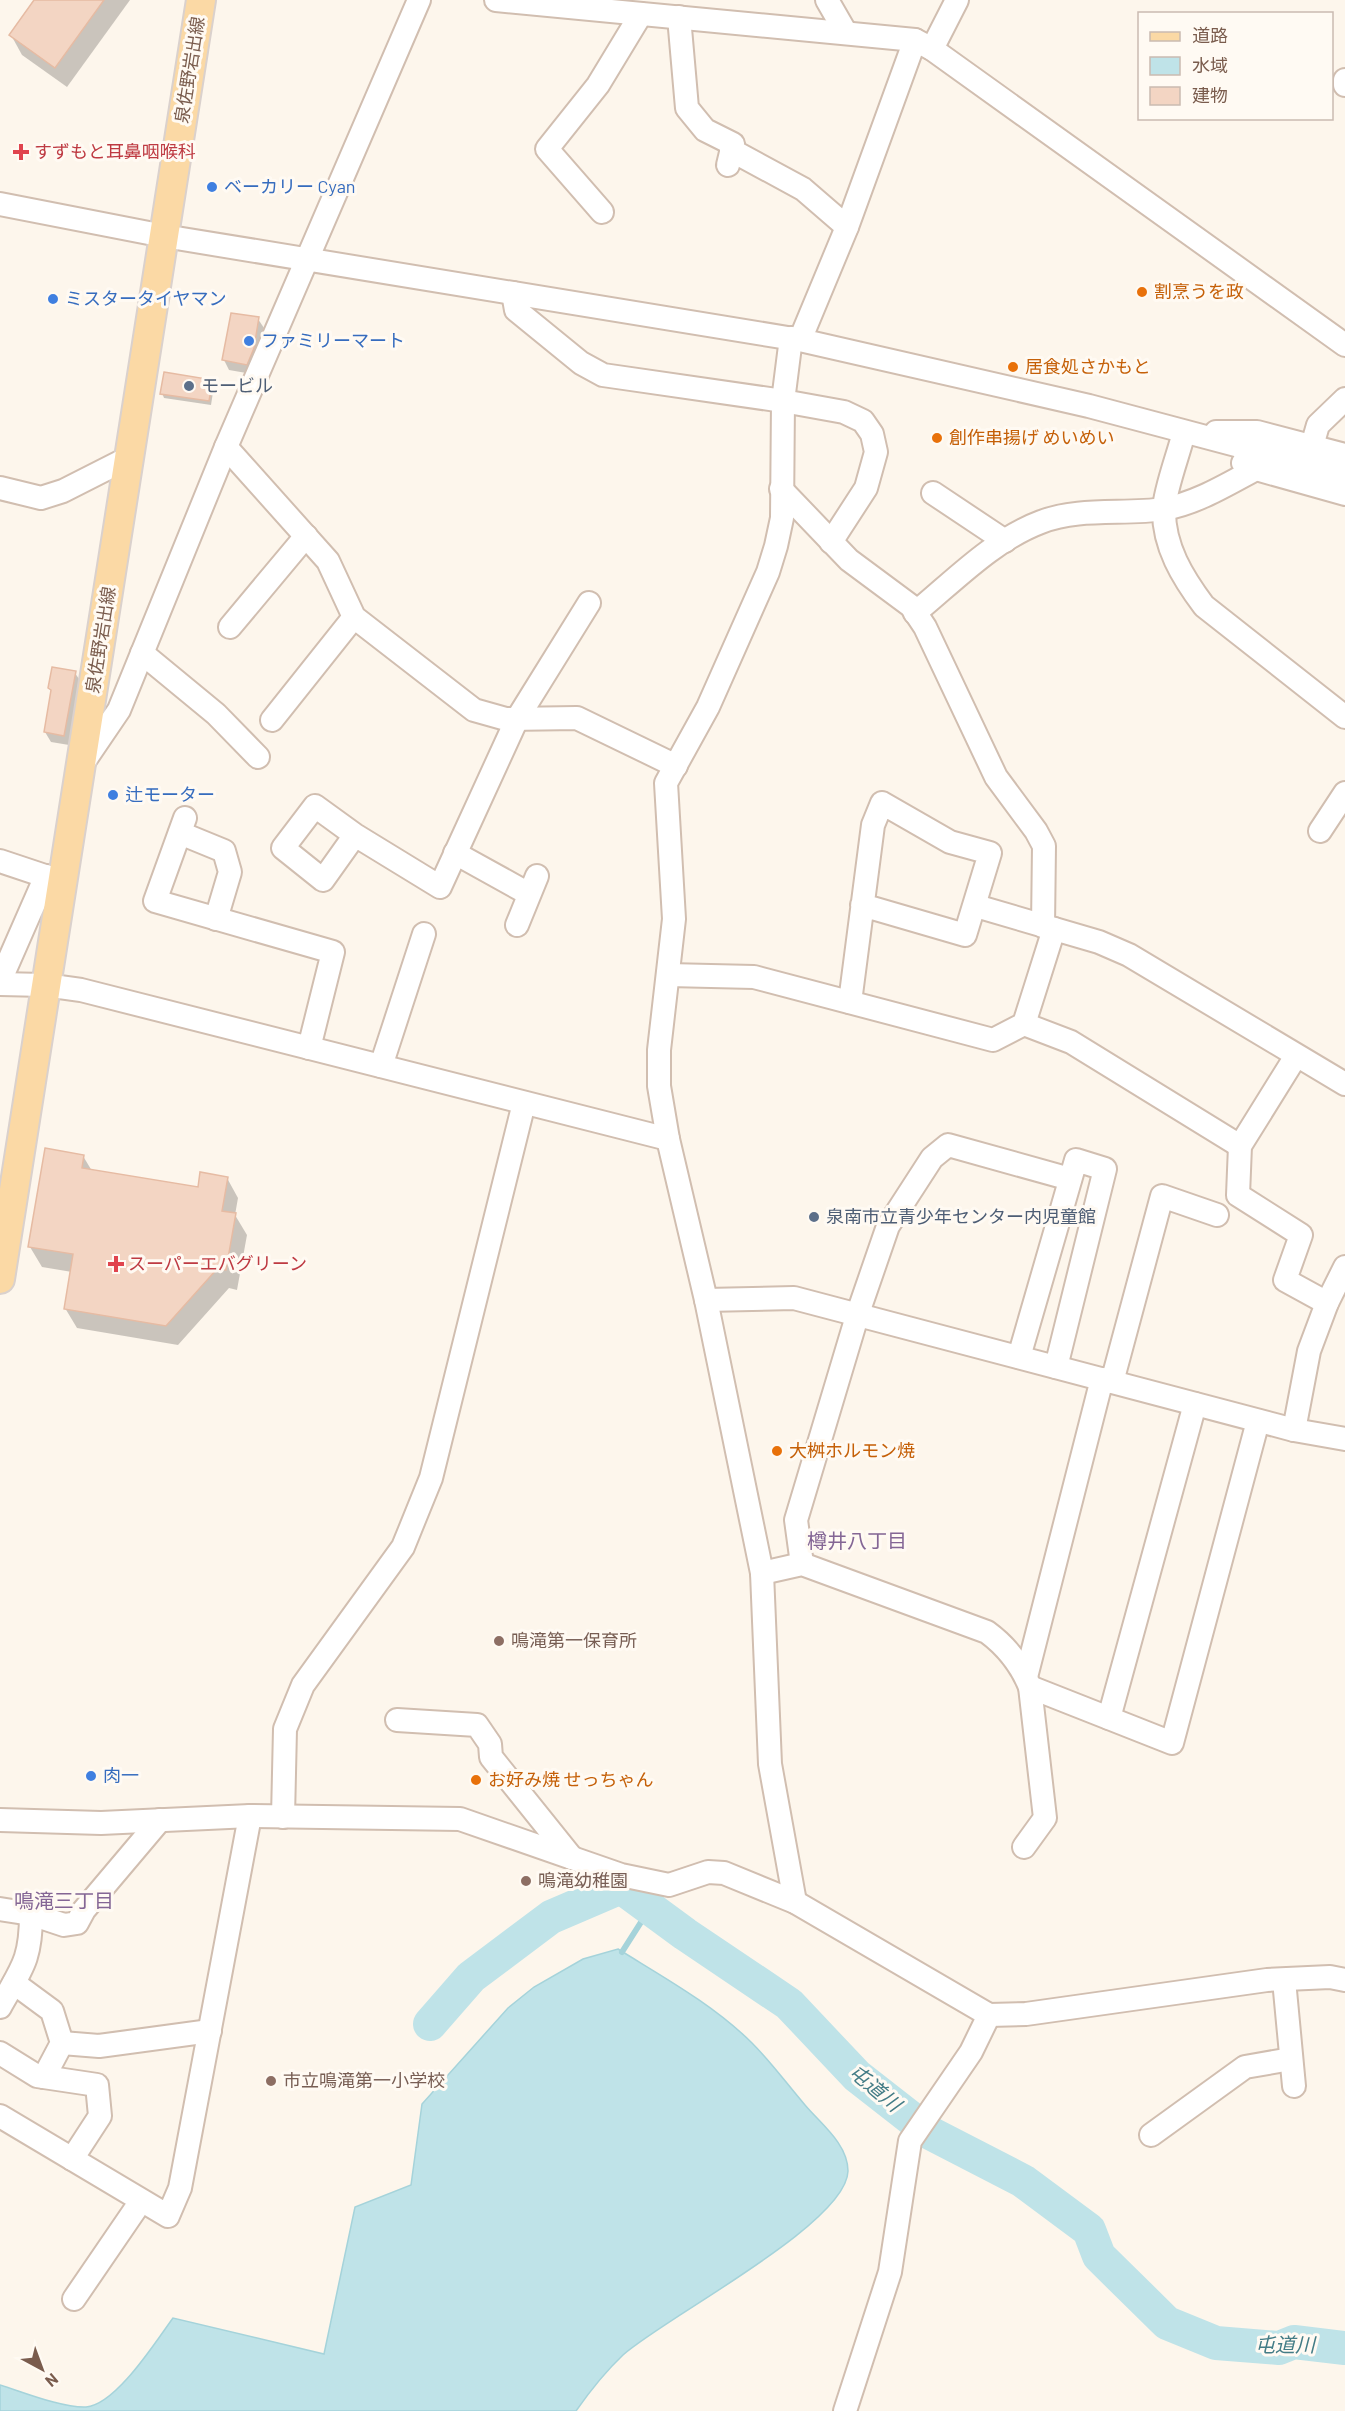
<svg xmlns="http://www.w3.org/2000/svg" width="1345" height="2411" font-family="Barlow,'Noto Sans JP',sans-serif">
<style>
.water{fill:#bfe3e8;stroke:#a5d3da;stroke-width:1.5}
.shadow{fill:#0003}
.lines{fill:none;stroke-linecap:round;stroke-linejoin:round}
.stream{stroke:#a5d3da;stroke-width:6}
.river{stroke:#bfe3e8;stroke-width:34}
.building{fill:#f3d5c3;stroke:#e6bba3;stroke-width:1.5}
.minor-casing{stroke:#d1beb0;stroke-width:26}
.major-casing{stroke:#dad1cd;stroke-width:32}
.minor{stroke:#fff;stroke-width:22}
.major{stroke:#fbd9a5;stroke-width:28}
.health-dot{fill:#e0444e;stroke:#fffaf3;stroke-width:2}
.shop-dot{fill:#3f7fe0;stroke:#fffaf3;stroke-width:2}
.food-dot{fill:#e8710a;stroke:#fffaf3;stroke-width:2}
.service-dot{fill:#5c6f8a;stroke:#fffaf3;stroke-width:2}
.education-dot{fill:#8d6e63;stroke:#fffaf3;stroke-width:2}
.labels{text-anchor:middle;stroke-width:6;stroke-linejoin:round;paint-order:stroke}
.street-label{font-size:18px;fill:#7a5c4d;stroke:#fffaf3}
.health-label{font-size:18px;fill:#be3a42;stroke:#fffaf3;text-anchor:start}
.shop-label{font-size:18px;fill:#366cbe;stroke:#fffaf3;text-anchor:start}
.food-label{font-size:18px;fill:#c56008;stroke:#fffaf3;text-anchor:start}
.service-label{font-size:18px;fill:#4e5e75;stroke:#fffaf3;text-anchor:start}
.education-label{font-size:18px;fill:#785e54;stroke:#fffaf3;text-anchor:start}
.neighbourhood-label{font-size:20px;fill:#846695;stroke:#fffaf3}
.water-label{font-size:20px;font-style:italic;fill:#437c86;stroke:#fffaf3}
</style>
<rect width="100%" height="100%" fill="#fdf6ec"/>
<!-- water -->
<path class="water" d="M 618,1949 C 663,1977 714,2005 752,2043 C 771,2062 787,2084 805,2105 C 821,2124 848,2144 848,2171 C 847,2224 664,2318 623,2355 C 605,2372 590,2391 576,2411 L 0,2411 L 0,2385 C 23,2392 62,2408 86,2407 C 116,2405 156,2341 173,2318 L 324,2354 L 355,2207 L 411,2185 L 422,2104 L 508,2008 L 534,1987 L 583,1959 Z"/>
<!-- shadow -->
<g class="shadow">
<path d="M 36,0 L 130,0 L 67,87 L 22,55 L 11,35 Z"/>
<path d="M 258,319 L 264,328 L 259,359 L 252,374 L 229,370 L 224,360 Z"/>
<path d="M 212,381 L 214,386 L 211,405 L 164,398 L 162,393 Z"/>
<path d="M 75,673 L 81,682 L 69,745 L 51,742 L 45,732 L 52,693 L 49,688 Z"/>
<path d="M 83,1156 L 92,1171 L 199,1189 L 227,1178 L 238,1198 L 235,1215 L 247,1235 L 237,1290 L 229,1288 L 178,1345 L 77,1328 L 65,1308 L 72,1272 L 42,1267 L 30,1247 Z"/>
</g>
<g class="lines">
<!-- stream -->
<path class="stream" d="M 622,1952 L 650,1908"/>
<!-- river -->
<path class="river" d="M 430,2024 L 471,1977 L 551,1917 L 621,1887 L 685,1934 L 789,2004 L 857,2076 L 930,2133 L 1023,2181 L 1089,2230 L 1099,2256 L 1167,2323 L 1216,2343 L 1279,2348 L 1294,2342 L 1345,2348"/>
</g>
<!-- building -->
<g class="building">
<path d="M 34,0 L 104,0 L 55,68 L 9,35 Z"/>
<path d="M 231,313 L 259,317 L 254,348 L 247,365 L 222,360 Z"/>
<path d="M 164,372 L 213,380 L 209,401 L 160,394 Z"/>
<path d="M 52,667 L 76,671 L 64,736 L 44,732 L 51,690 L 48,688 Z"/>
<path d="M 45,1148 L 84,1155 L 82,1168 L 198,1187 L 200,1172 L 228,1177 L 222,1211 L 236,1213 L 226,1270 L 217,1269 L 166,1326 L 64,1309 L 73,1254 L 28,1247 Z"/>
</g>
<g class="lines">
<!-- minor casing -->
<g class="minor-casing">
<g id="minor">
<path d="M 496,0 L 915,40 L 932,49 L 1345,345"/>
<path d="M 827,0 L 846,33"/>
<path d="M 679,17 L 687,108 L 705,130 L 733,144 L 728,165"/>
<path d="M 932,49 L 957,0"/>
<path d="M 1345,80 L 1345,85"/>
<path d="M 731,150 L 803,189 L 847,227"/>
<path d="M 0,204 L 164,236 L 800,340 L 1089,406 L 1345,474"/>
<path d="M 602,212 L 547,149 L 598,85 L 641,14"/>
<path d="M 513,293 L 516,310 L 581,363 L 603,375 L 783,401 L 844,412 L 863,421 L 872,434 L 876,452 L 866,488 L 831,542"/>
<path d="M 791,338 L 783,401 L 782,518 L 776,546 L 768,572 L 708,707 L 666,783 L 674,919 L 659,1050 L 659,1086 L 668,1139 L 706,1300 L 762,1573 L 770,1764 L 795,1902"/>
<path d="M 800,340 L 847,227 L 915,40"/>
<path d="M 1184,432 C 1179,453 1165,489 1164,509 C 1163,546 1183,578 1204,606 L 1345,717"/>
<path d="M 1216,432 L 1257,432 L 1345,455"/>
<path d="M 1312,446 L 1318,425 L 1345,399"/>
<path d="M 226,447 L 328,561 L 354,617 L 474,710 L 506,719 L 577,718 L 676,766"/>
<path d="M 1243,463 L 1256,469 L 1345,494"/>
<path d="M 0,488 L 41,498 L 63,491 L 130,457"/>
<path d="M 781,489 L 849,560 L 911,606 L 925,627 L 996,777 L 1036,831 L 1044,846 L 1043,926"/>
<path d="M 933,493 L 1005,541"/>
<path d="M 915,613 C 954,581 993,540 1041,522 C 1079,507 1124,515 1164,509 C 1197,503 1226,485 1256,469"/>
<path d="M 230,627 L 306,536"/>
<path d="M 142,653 L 216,714 L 258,757"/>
<path d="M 272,720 L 354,617"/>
<path d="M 83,763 L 119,710 L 226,447 L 419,0"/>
<path d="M 185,818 L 155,901 L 333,952 L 309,1048"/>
<path d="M 1320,831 L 1345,793"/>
<path d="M 180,833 L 224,851 L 230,872 L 216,919"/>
<path d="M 355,835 L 323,880 L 283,848 L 315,806 L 355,835 L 440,887 L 517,719 L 589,603"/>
<path d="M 455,853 L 529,894"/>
<path d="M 0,861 L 60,881"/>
<path d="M 976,906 L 1099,942 L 1129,955 L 1345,1084"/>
<path d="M 517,925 L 537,876"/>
<path d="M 668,975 L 754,977 L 993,1040 L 1024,1024 L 1054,929"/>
<path d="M 0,981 L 46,876"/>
<path d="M 0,984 L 45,985 L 81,990 L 668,1139"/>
<path d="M 850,1002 L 873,825 L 882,803 L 950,842 L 990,853 L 965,935 L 862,905"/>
<path d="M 1024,1024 L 1071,1042 L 1240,1146"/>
<path d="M 1296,1056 L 1240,1146 L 1238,1195 L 1301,1235 L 1285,1280 L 1327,1303"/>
<path d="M 381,1066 L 424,934"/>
<path d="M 706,1300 L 794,1298 L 1294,1430 L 1345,1439"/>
<path d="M 1019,1357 L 1076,1160 L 1105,1169 L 1056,1367"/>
<path d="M 1112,1382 L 1162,1196 L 1217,1215"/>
<path d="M 1294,1430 L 1309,1351 L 1327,1303 L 1345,1267"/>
<path d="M 802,1564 L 796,1520 L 858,1313 L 888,1226 L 932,1158 L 948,1145 L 1070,1179"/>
<path d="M 762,1573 L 802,1564 L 987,1632 C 1006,1646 1021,1665 1030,1687 L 1045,1818 L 1024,1847"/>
<path d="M 1026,1677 L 1102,1379"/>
<path d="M 1030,1687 L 1172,1743 L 1258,1421"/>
<path d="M 1109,1718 L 1195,1404"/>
<path d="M 397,1720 L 477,1725 L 490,1744 L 491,1757 L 572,1858"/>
<path d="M 283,1817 L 285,1729 L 303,1685 L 403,1547 L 431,1478 L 524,1103"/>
<path d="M 0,1820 L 101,1823 L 250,1816 L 460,1819 L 621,1875 L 669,1885 L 708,1872 L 724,1873 L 795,1902 L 989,2015 L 1026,2014 L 1267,1980 L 1330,1977 L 1345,1980"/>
<path d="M 0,1909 L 31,1914 L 64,1925 L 77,1923 L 84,1910 L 160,1820"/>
<path d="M 1284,1980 L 1294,2086"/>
<path d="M 14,1983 L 52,2011 L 62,2043 L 44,2077"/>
<path d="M 0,2007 C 22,1968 31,1960 31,1914"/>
<path d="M 62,2043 L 99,2046 L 210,2031"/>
<path d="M 0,2053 L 37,2076 L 97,2085 L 100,2116 L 72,2159"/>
<path d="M 0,2116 L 168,2216 L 180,2188 L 250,1816"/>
<path d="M 1151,2135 L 1245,2067 L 1291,2059"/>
<path d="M 74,2299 L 141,2201"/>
<path d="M 845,2411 L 890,2272 L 910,2141 L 971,2052 L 989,2015"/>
</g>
</g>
<!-- major casing -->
<g class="major-casing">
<path id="major" d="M 0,1279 L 201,0"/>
</g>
<!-- minor -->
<use href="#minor" class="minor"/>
<!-- major -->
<use href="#major" class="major"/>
</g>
<!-- markers -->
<g class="health-dot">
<path d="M18 143h6v6h6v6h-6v6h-6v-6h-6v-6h6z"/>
<path d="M113 1255h6v6h6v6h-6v6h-6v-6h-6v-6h6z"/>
</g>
<g class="shop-dot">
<circle cx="212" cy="187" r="6"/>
<circle cx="53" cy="299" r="6"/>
<circle cx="249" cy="341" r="6"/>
<circle cx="113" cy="795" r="6"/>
<circle cx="91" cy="1776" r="6"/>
</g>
<g class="food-dot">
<circle cx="1142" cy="292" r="6"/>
<circle cx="1013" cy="367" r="6"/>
<circle cx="937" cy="438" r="6"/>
<circle cx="777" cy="1451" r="6"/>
<circle cx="476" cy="1780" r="6"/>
</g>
<g class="service-dot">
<circle cx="189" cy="386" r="6"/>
<circle cx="814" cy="1217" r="6"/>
</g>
<g class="education-dot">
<circle cx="499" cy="1641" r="6"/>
<circle cx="526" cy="1881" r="6"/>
<circle cx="271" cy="2081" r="6"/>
</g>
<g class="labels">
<!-- street labels -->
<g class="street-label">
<text transform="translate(190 70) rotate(-81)" y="6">泉佐野岩出線</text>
<text transform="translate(101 640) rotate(-81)" y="6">泉佐野岩出線</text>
</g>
<!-- health labels -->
<g class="health-label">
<text x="34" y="158">すずもと耳鼻咽喉科</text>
<text x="128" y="1270">スーパーエバグリーン</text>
</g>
<!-- shop labels -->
<g class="shop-label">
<text x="224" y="193">ベーカリー Cyan</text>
<text x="65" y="305">ミスタータイヤマン</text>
<text x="261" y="347">ファミリーマート</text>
<text x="125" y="801">辻モーター</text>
<text x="103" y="1782">肉一</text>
</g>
<!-- food labels -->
<g class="food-label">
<text x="1154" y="298">割烹うを政</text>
<text x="1025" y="373">居食処さかもと</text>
<text x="949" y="444">創作串揚げ めいめい</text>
<text x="789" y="1457">大桝ホルモン焼</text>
<text x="488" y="1786">お好み焼 せっちゃん</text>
</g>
<!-- service labels -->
<g class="service-label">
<text x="201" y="392">モービル</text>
<text x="826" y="1223">泉南市立青少年センター内児童館</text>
</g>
<!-- education labels -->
<g class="education-label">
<text x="511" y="1647">鳴滝第一保育所</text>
<text x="538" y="1887">鳴滝幼稚園</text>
<text x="283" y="2087">市立鳴滝第一小学校</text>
</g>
<!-- neighbourhood labels -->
<g class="neighbourhood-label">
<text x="857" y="1548">樽井八丁目</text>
<text x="64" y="1908">鳴滝三丁目</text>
</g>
<!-- water labels -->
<g class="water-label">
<text transform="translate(875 2088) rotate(40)" y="7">屯道川</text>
<text x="1285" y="2352">屯道川</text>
</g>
</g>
<!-- legend -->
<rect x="1138" y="12" width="195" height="108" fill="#fffaf3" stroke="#cabbb1" stroke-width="1.5"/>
<rect x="1150" y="32" width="30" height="9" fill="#fbd9a5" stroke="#cabbb1" stroke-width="1.5"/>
<text x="1192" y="42" font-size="18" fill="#7a5c4d">道路</text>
<rect x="1150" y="57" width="30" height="18" fill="#bfe3e8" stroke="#cabbb1" stroke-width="1.5"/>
<text x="1192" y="72" font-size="18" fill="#7a5c4d">水域</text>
<rect x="1150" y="87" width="30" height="18" fill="#f3d5c3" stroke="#cabbb1" stroke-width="1.5"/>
<text x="1192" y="102" font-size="18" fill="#7a5c4d">建物</text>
<!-- north arrow -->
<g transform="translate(42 2369) rotate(139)" stroke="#fffaf3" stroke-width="4.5" paint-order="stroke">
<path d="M0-4.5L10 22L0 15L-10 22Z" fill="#7a5c4d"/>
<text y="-9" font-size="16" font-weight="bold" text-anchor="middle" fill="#7a5c4d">N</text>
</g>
</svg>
